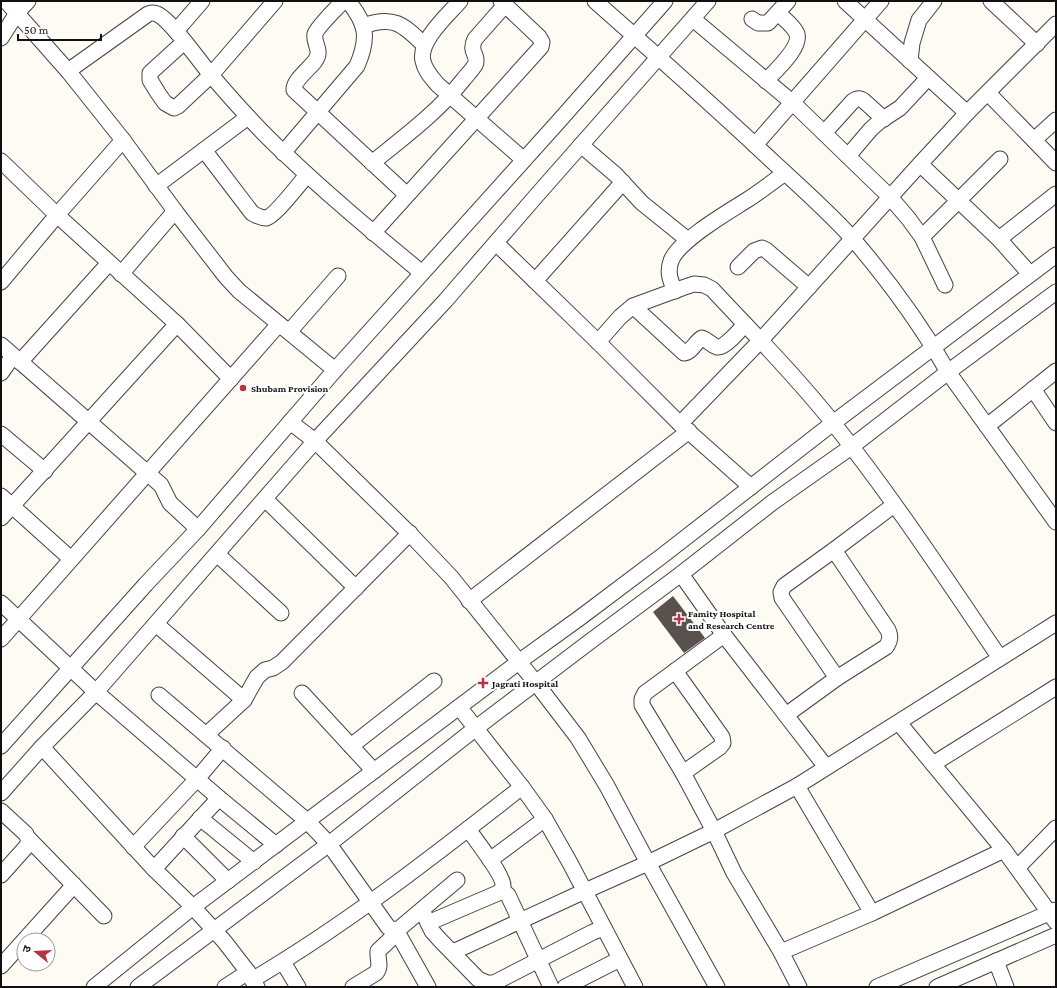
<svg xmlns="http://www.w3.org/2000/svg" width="1057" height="988" font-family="'Crimson Pro','Noto Sans Devanagari',serif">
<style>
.building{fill:#58514d}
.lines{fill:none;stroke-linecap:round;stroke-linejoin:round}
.minor-casing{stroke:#434343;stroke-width:17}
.minor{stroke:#fff;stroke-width:15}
.poi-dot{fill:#b53343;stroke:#fff;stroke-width:1.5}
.labels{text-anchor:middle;stroke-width:4;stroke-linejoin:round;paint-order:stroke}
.poi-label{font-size:10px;font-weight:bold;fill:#101010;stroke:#fff;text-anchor:start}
</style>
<rect width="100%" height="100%" fill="#fefbf4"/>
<!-- building -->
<path class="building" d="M 673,596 L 705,638 L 684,653 L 653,612 Z"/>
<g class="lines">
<!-- minor casing -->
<g class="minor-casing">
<g id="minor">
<path d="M 6,1 L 68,71 L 123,140 L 175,211 L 226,277 L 239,291 L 335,370"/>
<path d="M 343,1 C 337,8 317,27 315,34 C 313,44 323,50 315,61 C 309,69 293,81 294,90 L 407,195"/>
<path d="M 460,1 C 448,15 418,41 423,61 C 425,71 432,78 438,85 L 524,160"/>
<path d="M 595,1 C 654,53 713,105 770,159 C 798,185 828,211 853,239 C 888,280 921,325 948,372 L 1056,522"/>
<path d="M 845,1 L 967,113"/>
<path d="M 991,1 L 1037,44"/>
<path d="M 693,19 L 793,103 L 890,197 L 908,218 L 922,237 L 945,285"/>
<path d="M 752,19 L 758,23 L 768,23 L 788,1"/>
<path d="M 363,26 C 393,15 403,24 424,45"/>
<path d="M 176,31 L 202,1"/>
<path d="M 1,38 L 17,13 L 28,1"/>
<path d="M 184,42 L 150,73 L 150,80 L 158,93 L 165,103 L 174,108 L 178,106 L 211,75 C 234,102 258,129 284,153 C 328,195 375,234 422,273"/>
<path d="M 910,61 L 912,43 L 919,20 L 934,1"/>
<path d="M 68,71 L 148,14 C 151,13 153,12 157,14 C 170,19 200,62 211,75 L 275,1"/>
<path d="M 766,81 C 775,71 801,48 797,34 C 794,26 784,19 778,13"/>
<path d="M 988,93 L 1056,163"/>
<path d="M 824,133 L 853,101 C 858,98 860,98 864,101 L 884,119"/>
<path d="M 1034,140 L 1056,120"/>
<path d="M 581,145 L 616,175 L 642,203 L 688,240"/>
<path d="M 755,145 L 881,1"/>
<path d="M 204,150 L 252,213 C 257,216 261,218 266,218 C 275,216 300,183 307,175"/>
<path d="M 283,153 L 357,66 C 369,38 367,24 348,1"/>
<path d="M 848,156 L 871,129 L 880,121 L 900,108 L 928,78"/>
<path d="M 1,161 L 57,215 L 177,324 L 231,379"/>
<path d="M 372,163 C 404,137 438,112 463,80 C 467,75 472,70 475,65 C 480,55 468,53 475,39 L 505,5"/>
<path d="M 920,164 L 999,239 L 1030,274"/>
<path d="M 156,186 L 248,117"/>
<path d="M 373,233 L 541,47 L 542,42 L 539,37 L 501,1"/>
<path d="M 922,237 L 1000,159"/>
<path d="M 999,239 L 1056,194"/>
<path d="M 496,243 L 598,342 L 680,424 L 751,487"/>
<path d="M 738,267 L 754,251 L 762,248 L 766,250 L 809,287"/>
<path d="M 121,274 L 175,211"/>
<path d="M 535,281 L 623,182"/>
<path d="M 1,282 L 57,215 L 123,140"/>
<path d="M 675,291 C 670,280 667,272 671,261 C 678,241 728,212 747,200 C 760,192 772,182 785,173"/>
<path d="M 633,306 L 684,353 C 692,352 695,342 702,338 C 708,340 711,345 717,347 C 724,349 740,330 745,324"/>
<path d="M 289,332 L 338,276"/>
<path d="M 598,342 L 620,317 L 633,306 L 682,288 L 694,284 L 704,285 L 712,289 C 753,333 796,376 834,424 C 893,498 946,579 1000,658"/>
<path d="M 1,345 L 161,485 L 170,503 L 198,529"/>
<path d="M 20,362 L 109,263"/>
<path d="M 1,373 L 13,356"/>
<path d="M 1033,389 L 1056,423"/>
<path d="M 290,422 L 315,441 L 411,535 L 451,577 L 536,683 L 578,738 L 607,786 L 648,863 L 717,987"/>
<path d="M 680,424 L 761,340 L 920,164 L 967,113 L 1056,24"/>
<path d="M 987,426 L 1056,371"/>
<path d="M 1,434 L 45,471"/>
<path d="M 1,496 L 71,559"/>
<path d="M 265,499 L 356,588"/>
<path d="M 1,518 L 177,324"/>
<path d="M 217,554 L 281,613"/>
<path d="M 681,574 L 724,635 L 826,767"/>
<path d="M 469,601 L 689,431"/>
<path d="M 1,603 L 96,692 L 219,798 L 276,845"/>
<path d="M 156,624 L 244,700"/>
<path d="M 724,635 L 645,693 L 642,699 L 642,705 L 683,773 L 714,831 L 734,873 L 781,952 L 799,987"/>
<path d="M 1,639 L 279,324"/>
<path d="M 675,671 L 722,737 L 723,743 L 720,747 L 683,773"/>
<path d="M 837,678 L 782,598 L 781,592 L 784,586 L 834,550 L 894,505"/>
<path d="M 302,693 L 374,771"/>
<path d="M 159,695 L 307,821 L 329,844 L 388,927 C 393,930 395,930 400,928 L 457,880"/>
<path d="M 459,707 L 522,787 L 545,819 L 570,863 L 635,987"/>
<path d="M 786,715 L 837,678 L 886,647 C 890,641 891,637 888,630 L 834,550"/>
<path d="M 899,723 L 1004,850 L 1056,922"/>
<path d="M 206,735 L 244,700 L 257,677 L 265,670 L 273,668 L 282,662 L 410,533"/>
<path d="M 1,746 L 146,584 L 198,529 L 335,370 L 559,121 L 665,1"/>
<path d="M 351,746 L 434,681"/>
<path d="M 42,747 L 154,869 L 193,907 L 224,941 L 248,972 L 257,987"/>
<path d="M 933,764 L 1056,687"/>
<path d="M 797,786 L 872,913"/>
<path d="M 1,793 L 42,747 L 96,692 L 315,441 L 446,300 L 537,195 L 708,1"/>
<path d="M 1,811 L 26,834 C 29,839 29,842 26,847 L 1,875"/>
<path d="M 200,818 L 254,862"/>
<path d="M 183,836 L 228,881"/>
<path d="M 28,838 L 104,916"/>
<path d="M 133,847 L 197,779 L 223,748"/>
<path d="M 490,860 L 545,819"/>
<path d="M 1017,868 L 1056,828"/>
<path d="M 154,869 L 219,798"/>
<path d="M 502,890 L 508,895 L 551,987"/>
<path d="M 422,910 L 432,931 L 440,940 L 478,979 L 487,983 L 494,983 L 593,932 L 604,928"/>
<path d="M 428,923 L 498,893 C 500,891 503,889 503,886 C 504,876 475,839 468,829"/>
<path d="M 396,930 L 428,987"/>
<path d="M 453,952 L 585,891 L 648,863 L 714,831 L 797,786 L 1056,623"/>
<path d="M 781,952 L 872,913 L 1004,850"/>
<path d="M 996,961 L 1006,987"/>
<path d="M 283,962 L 298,987"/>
<path d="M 1,966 L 74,885"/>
<path d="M 252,980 C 347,924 435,855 522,787"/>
<path d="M 94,987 L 193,907 L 520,661 L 581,617 L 662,556 L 833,423 L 1056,255"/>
<path d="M 138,987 L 329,844 L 476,728 L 588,643 L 681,574 L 773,502 L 851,447 L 948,372 L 1056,292"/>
<path d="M 225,987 L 248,972"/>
<path d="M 353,987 L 376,973 C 382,966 377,959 378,951 L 398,932"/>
<path d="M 565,987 L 620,959"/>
<path d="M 877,987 L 1056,910"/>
<path d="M 937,987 L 1056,935"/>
</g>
</g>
<!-- minor -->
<use href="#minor" class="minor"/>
</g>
<!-- markers -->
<g class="poi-dot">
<circle cx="243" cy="388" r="4"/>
<path d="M677 613h4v4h4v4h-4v4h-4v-4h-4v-4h4z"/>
<path d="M481 677h4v4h4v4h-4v4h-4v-4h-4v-4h4z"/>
</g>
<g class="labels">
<!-- poi labels -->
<g class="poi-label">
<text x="251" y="392">Shubam Provision</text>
<text x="688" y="617">Famity Hospital<tspan x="688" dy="12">and Research Centre</tspan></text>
<text x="492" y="687">Jagrati Hospital</text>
</g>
</g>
<!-- border -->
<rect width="1057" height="988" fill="none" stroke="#101010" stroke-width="4"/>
<!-- north arrow -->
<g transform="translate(36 952) rotate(288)"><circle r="19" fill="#ffffff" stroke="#9f9f9f"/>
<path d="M0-3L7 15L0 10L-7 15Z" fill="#b53343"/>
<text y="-6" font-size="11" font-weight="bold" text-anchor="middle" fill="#101010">उ</text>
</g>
<!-- scale -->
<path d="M18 34v6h83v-6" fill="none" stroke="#101010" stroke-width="2"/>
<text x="24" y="34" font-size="12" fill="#101010" stroke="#ffffff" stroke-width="3" paint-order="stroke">50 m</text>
</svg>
